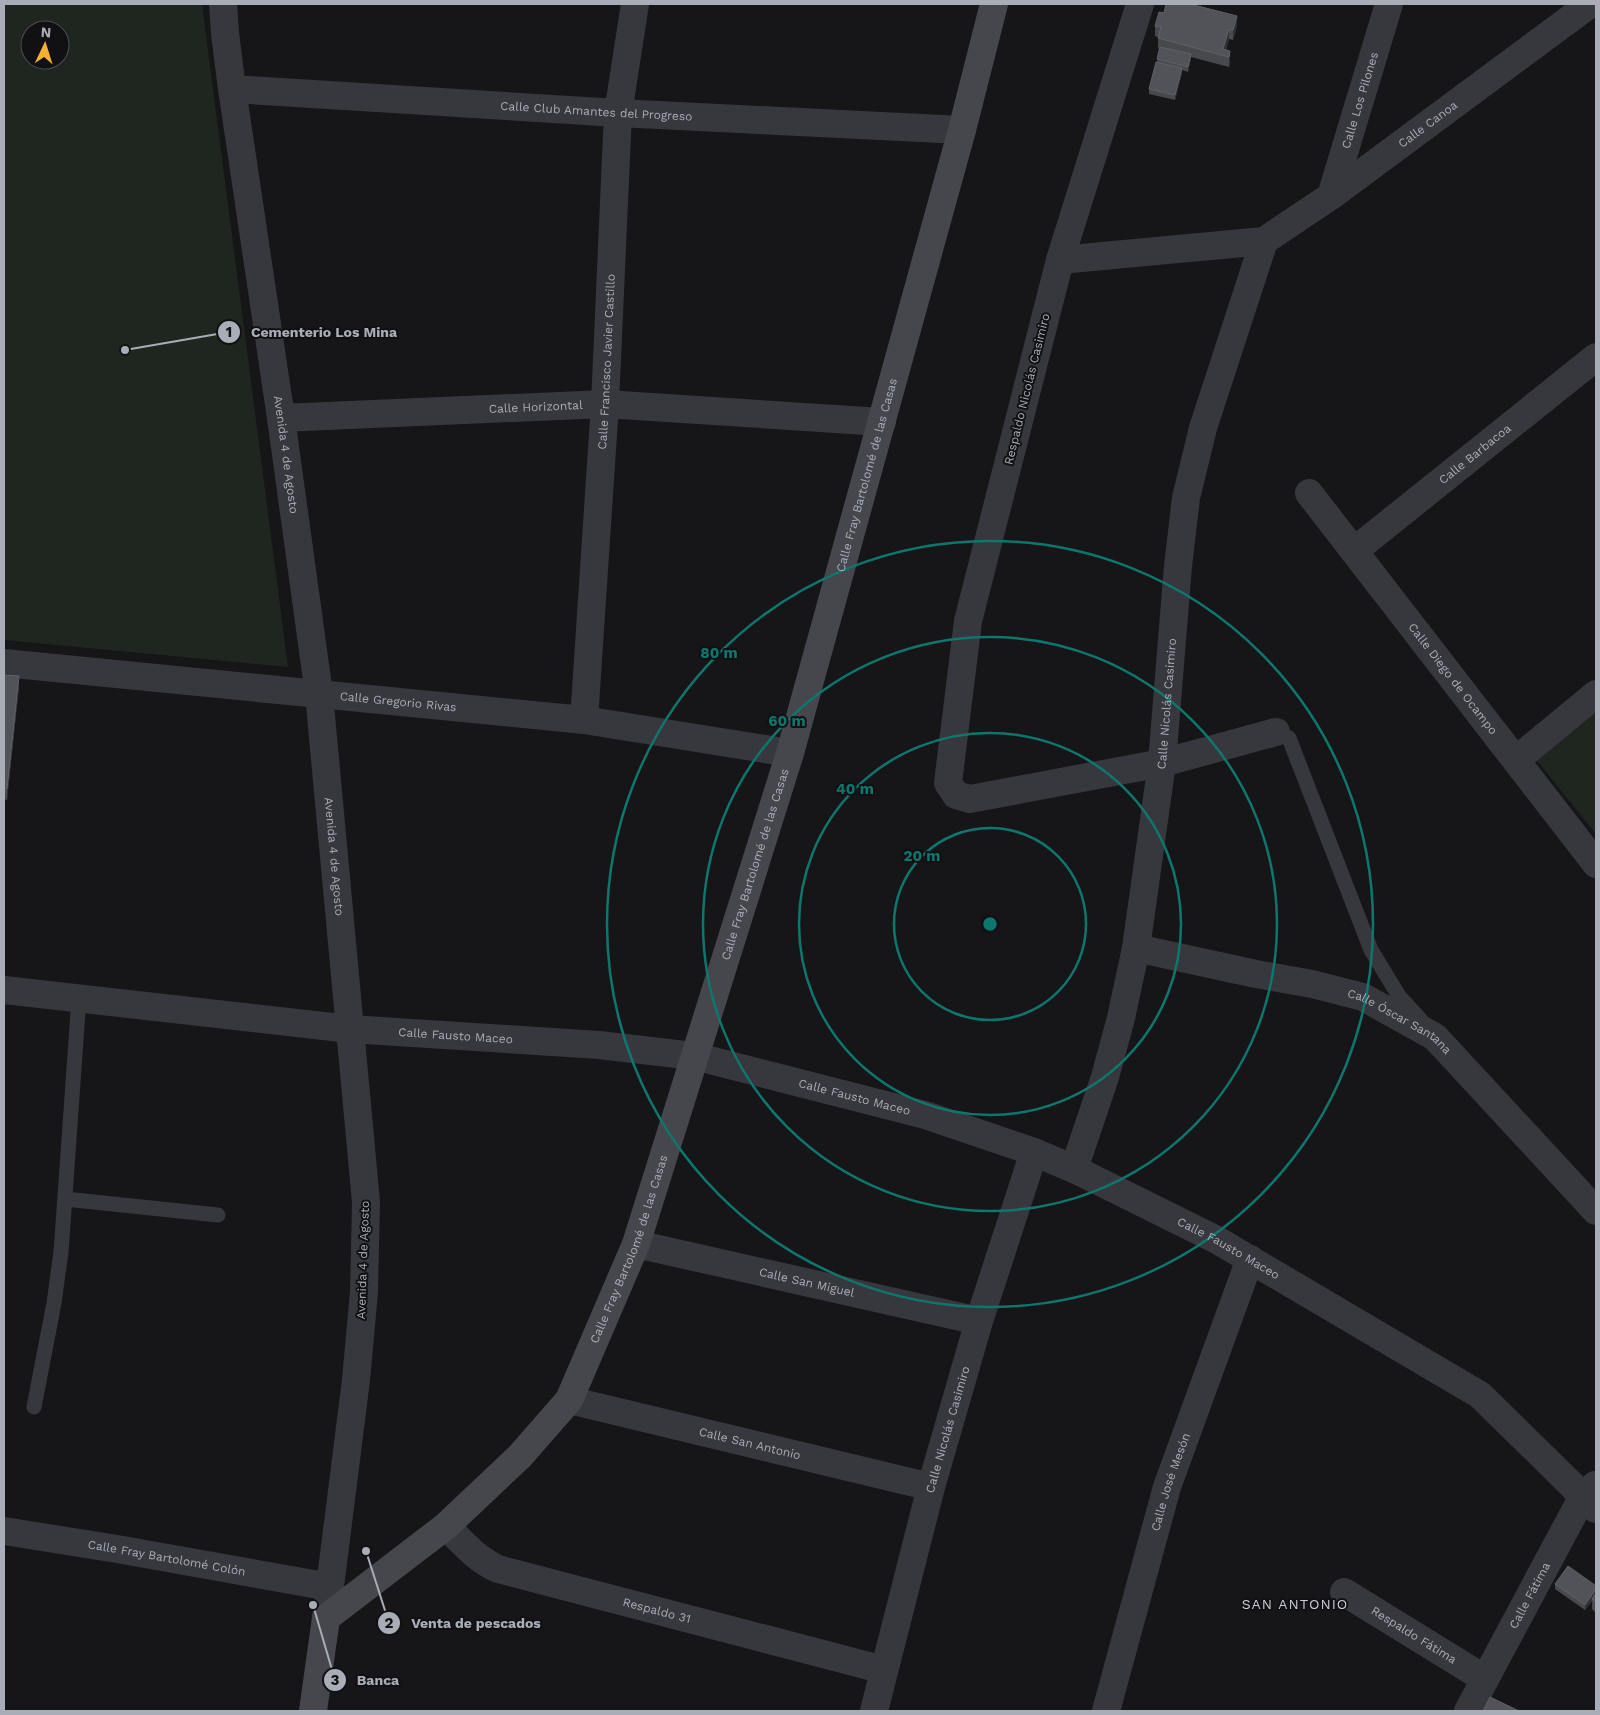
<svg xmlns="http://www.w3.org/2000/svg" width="1600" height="1715" font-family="'Work Sans',sans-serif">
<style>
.green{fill:#1e261f;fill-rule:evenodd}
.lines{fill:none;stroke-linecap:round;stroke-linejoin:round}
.lane{stroke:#37383d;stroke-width:15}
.street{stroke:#37383d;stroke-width:28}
.secondary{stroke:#45474d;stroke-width:28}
.wall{fill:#47494d}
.shaded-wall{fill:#2f3033}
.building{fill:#525359;stroke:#5f6168}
.ring{fill:none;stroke:#0f766e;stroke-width:2.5}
.labels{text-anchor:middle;stroke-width:4;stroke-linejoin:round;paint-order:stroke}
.street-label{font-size:12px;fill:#a8adb8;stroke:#111113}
.neighbourhood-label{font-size:14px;letter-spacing:1px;fill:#c9ccd4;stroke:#111113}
.centre{fill:#0f766e;stroke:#111113;stroke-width:2.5}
.ring-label{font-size:15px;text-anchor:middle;font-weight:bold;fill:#0f766e;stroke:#111113;stroke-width:4;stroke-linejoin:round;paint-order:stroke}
.leader{fill:none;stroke:#a8adb8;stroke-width:2}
.callout-dot{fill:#a8adb8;stroke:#111113;stroke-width:2}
.mark-label{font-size:15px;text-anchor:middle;font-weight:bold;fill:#111}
.callout-label{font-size:14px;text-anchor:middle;font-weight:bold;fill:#a8adb8;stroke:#111113;stroke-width:4;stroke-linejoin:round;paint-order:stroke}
</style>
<rect width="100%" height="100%" fill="#161618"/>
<!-- green -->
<g class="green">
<path d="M 4,4 L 202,4 L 288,667 L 4,640 ZM 30,30 L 60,30 L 60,60 L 30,60 Z"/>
<path d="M 1596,708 L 1596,834 L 1534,757 Z"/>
</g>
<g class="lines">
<!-- lane -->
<g class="lane">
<path d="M 1276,732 L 1289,738 L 1371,950 L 1399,996 L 1421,1020"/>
<path d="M 65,1199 L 218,1215"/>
<path d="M 34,1407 L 54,1303 L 61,1252 L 79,998"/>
</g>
<!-- street -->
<g class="street">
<path id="s1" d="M 223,4 L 225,33 L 232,89 L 281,418 L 319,694 L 366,1202 L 364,1292 L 356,1380 L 326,1618"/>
<path d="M 1140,4 L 1060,260 L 968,621 L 948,783 L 956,795 L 970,799 L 1162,763 L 1276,732"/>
<path id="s2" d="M 232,89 L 618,113 L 962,130"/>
<path id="s3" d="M 1331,196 L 1389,4"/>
<path id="s4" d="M 1060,260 L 1264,241 L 1331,196 L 1590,4"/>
<path id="s5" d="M 281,418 L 605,404 L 882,422"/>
<path id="s6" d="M 1309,493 L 1596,864"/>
<path id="s7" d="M 1354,551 L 1596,357"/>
<path id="s8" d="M 4,663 L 584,720 L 790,753"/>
<path id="s9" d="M 584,720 L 605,404 L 618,113 L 635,4"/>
<path d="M 1516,760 L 1596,694"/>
<path id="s10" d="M 1136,948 L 1256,974 L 1312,984 L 1363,997 L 1435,1037 L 1596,1211"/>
<path id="s11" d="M 4,990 L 350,1029 L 599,1045 L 694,1056 L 925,1115 L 1034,1152 L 1074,1169 L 1217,1240 L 1480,1395 L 1596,1509"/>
<path id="s12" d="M 1074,1169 L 1105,1077 L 1121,1018 L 1136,948 L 1162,763 L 1178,566 L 1186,498 L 1203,428 L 1264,241"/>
<path id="s13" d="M 636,1244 L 979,1321"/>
<path id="s14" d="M 569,1400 L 931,1487"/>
<path id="s15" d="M 446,1526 C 462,1542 476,1559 498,1569 L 884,1670"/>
<path id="s16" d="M 4,1531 L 117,1549 L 330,1587"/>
<path id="s17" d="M 1344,1592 L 1485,1679"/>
<path id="s18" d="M 874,1711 L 931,1487 L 979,1321 L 1034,1152"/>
<path id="s19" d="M 1106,1711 L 1167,1487 L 1250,1259"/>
<path id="s20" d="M 1468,1711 L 1583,1496 L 1595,1485"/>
</g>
<!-- secondary -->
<path class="secondary" id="s21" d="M 313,1711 L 326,1618 L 446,1526 L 520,1456 L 569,1400 L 636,1244 L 790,753 L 962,130 L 994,4"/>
</g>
<!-- wall -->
<g class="wall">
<path d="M 1155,26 L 1237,26 L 1233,40 L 1229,39 L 1226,50 L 1230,51 L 1230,61 L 1229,67 L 1191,57 L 1188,72 L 1182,70 L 1182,73 L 1175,100 L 1149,94 L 1149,89 L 1157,62 L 1159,49 L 1158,48 L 1158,37 L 1155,36 Z"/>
<path d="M 4,675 L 19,686 L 7,800 L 4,799 Z"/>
<path d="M 1555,1584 L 1596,1586 L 1596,1613 L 1592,1609 L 1592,1601 L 1585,1610 L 1555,1589 Z"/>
</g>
<!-- shaded-wall -->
<g class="shaded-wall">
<path d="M 1237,16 L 1237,26 L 1233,40 L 1233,30 Z"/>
<path d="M 1229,29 L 1229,39 L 1224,56 L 1223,49 Z"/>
<path d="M 1230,51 L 1230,61 L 1229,67 L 1229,57 Z"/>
<path d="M 1191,54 L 1191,59 L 1188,72 L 1188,67 Z"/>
<path d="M 1182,68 L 1182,73 L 1175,100 L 1175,95 Z"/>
<path d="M 19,676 L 19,686 L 7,800 L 7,789 Z"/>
<path d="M 1596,1589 L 1596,1594 L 1585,1610 L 1585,1605 Z"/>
</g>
<!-- building -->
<g class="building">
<path d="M 1166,4 L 1190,4 L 1237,16 L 1233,30 L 1229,29 L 1223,49 L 1230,51 L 1229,57 L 1158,38 L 1161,27 L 1155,26 L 1159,12 L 1164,13 Z"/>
<path d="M 1160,47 L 1191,54 L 1188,67 L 1157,59 Z"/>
<path d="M 1156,62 L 1182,68 L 1175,95 L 1149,89 Z"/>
<path d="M 4,675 L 19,676 L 7,789 L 4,789 Z"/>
<path d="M 1568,1566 L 1596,1586 L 1596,1589 L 1585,1605 L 1555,1584 Z"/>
<path d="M 1596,1593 L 1596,1602 L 1592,1599 Z"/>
<path d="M 1490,1697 L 1519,1711 L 1483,1711 Z"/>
</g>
<!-- distance rings -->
<g class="ring">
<circle cx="990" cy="924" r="96"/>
<circle cx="990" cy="924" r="191"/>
<circle cx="990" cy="924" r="287"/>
<circle cx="990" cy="924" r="383"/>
</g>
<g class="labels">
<!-- street labels -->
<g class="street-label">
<text dy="4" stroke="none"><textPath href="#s3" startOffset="100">Calle Los Pilones</textPath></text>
<text dy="4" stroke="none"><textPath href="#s2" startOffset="365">Calle Club Amantes del Progreso</textPath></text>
<text dy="4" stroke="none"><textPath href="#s4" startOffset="406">Calle Canoa</textPath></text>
<text dy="4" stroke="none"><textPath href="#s9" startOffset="359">Calle Francisco Javier Castillo</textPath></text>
<text transform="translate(1027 389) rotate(-76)" y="4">Respaldo Nicolás Casimiro</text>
<text dy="4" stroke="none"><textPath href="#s5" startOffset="255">Calle Horizontal</textPath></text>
<text dy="4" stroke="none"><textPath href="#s1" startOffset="455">Avenida 4 de Agosto</textPath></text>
<text dy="4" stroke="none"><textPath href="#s7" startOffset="155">Calle Barbacoa</textPath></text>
<text dy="4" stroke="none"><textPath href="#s21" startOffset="1394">Calle Fray Bartolomé de las Casas</textPath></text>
<text dy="4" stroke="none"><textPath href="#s6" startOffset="235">Calle Diego de Ocampo</textPath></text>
<text dy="4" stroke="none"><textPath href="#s8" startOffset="396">Calle Gregorio Rivas</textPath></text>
<text dy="4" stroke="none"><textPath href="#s12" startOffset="476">Calle Nicolás Casimiro</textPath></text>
<text dy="4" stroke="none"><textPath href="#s1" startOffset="860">Avenida 4 de Agosto</textPath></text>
<text dy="4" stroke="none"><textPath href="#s21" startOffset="989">Calle Fray Bartolomé de las Casas</textPath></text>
<text dy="4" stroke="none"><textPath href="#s10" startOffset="276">Calle Óscar Santana</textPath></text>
<text dy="4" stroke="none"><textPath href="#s11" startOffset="454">Calle Fausto Maceo</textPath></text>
<text dy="4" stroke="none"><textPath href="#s11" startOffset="859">Calle Fausto Maceo</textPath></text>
<text dy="4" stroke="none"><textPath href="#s21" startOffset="584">Calle Fray Bartolomé de las Casas</textPath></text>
<text dy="4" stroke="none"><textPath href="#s11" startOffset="1264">Calle Fausto Maceo</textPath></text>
<text transform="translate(363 1260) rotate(-88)" y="4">Avenida 4 de Agosto</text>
<text dy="4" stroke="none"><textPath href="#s13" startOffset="175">Calle San Miguel</textPath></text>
<text dy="4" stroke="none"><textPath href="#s18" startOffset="291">Calle Nicolás Casimiro</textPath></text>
<text dy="4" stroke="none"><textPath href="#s14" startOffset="186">Calle San Antonio</textPath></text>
<text dy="4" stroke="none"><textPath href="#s19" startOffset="238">Calle José Mesón</textPath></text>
<text dy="4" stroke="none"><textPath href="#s16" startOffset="165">Calle Fray Bartolomé Colón</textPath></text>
<text dy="4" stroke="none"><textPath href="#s20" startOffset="131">Calle Fátima</textPath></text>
<text dy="4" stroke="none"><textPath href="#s15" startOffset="232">Respaldo 31</textPath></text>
<text dy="4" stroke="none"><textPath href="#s17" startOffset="82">Respaldo Fátima</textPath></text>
</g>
<!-- neighbourhood labels -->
<g class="neighbourhood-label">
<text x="1295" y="1609">SAN ANTONIO</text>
</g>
</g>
<circle cx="990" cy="924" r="8" class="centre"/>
<g class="ring-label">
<text x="719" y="658">80 m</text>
<text x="787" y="726">60 m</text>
<text x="855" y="794">40 m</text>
<text x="922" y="861">20 m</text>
</g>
<!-- callouts -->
<path class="leader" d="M125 350L229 332M366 1551L389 1623M313 1605L335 1680"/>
<g class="callout-dot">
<circle cx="125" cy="350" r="5"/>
<circle cx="366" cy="1551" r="5"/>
<circle cx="313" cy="1605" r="5"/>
<circle cx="229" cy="332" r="12"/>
<circle cx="389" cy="1623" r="12"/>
<circle cx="335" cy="1680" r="12"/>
</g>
<g class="mark-label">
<text x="229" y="337">1</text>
<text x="389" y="1628">2</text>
<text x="335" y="1685">3</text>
</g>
<g class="callout-label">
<text x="324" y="337">Cementerio Los Mina</text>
<text x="476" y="1628">Venta de pescados</text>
<text x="378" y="1685">Banca</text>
</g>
<!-- border -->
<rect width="1600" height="1715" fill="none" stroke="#a8adb8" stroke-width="10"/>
<!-- north arrow -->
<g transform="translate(45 45) rotate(4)"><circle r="24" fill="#111113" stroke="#4d4f55"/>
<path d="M0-4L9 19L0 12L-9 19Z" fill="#f2b134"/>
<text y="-8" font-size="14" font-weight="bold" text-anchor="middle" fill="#a8adb8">N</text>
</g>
</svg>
